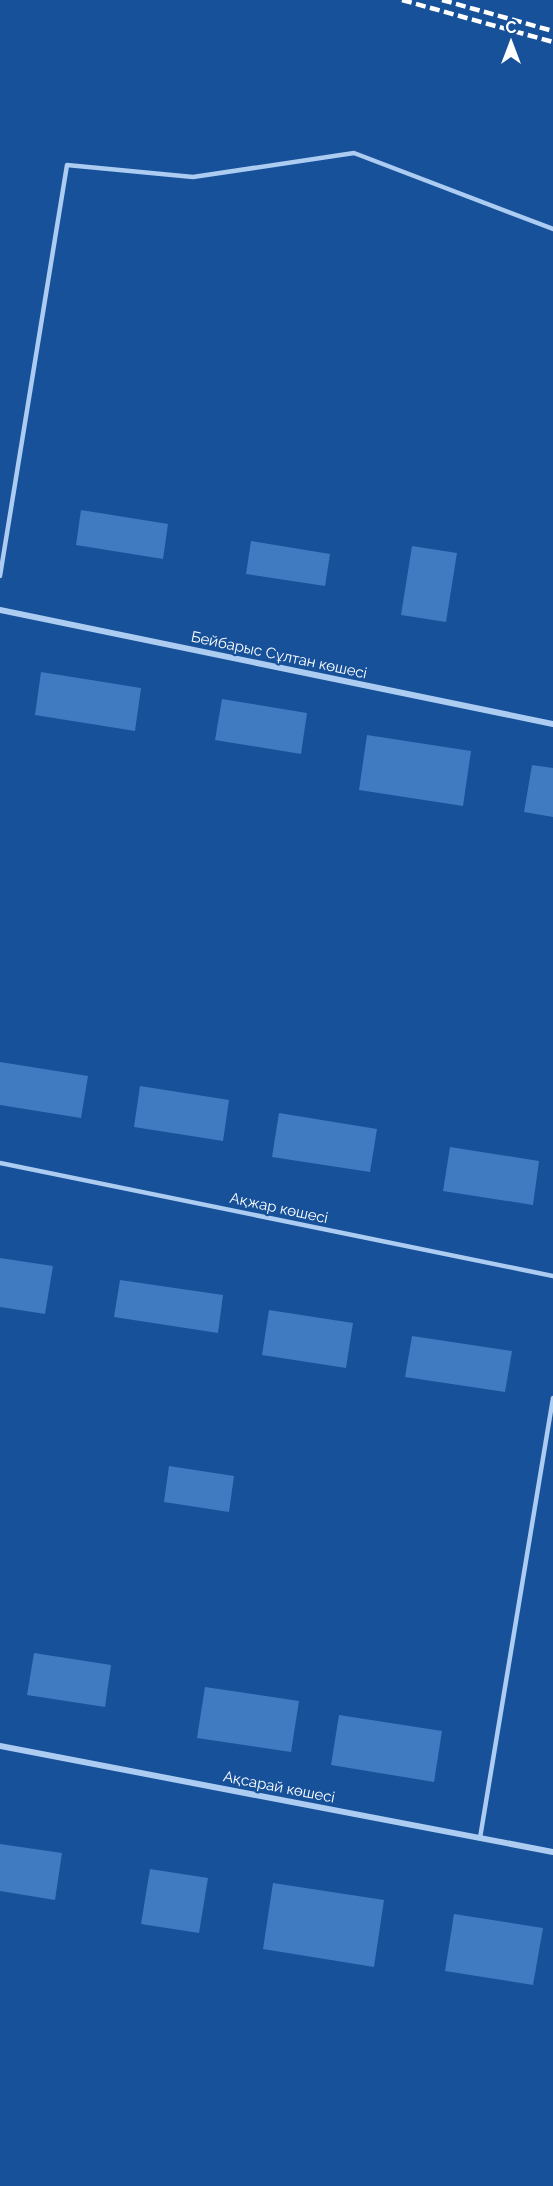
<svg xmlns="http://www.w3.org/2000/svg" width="553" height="2186" font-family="Raleway,sans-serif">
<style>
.building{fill:#407ac1}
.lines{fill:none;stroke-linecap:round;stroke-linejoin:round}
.lane{stroke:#acccf2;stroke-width:4.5}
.street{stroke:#acccf2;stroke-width:6}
.rail{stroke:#fff;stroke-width:4.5;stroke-dasharray:10 4.5;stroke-linecap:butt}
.labels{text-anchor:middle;stroke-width:4.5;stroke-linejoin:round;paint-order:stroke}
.street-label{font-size:15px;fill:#fff;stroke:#175199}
</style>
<rect width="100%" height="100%" fill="#175199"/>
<!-- building -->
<g class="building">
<path d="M 81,510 L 168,524 L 163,559 L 76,545 Z"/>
<path d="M 251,541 L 330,554 L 325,586 L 246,574 Z"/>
<path d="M 412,546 L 457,553 L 446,622 L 401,615 Z"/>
<path d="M 41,672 L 141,688 L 135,731 L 35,715 Z"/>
<path d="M 222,699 L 307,713 L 301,754 L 215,740 Z"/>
<path d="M 367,735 L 471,751 L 463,806 L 359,790 Z"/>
<path d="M 532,765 L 553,768 L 553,817 L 524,812 Z"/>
<path d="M 0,1062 L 88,1076 L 81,1118 L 0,1105 Z"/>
<path d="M 140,1086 L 229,1100 L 223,1141 L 134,1127 Z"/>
<path d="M 279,1113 L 377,1129 L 370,1172 L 272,1157 Z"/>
<path d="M 450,1147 L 539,1161 L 533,1205 L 443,1191 Z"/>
<path d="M 0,1258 L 53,1266 L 45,1314 L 0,1307 Z"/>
<path d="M 120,1280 L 223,1295 L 218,1333 L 114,1317 Z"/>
<path d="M 269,1310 L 353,1323 L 346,1368 L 262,1355 Z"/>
<path d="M 412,1336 L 512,1351 L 505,1392 L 405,1377 Z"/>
<path d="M 169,1466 L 234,1476 L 229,1512 L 164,1502 Z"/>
<path d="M 34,1653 L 111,1665 L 105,1707 L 27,1695 Z"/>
<path d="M 205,1687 L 299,1701 L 291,1752 L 197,1738 Z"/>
<path d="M 339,1715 L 442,1731 L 434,1782 L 331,1765 Z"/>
<path d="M 0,1844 L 62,1853 L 55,1900 L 0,1891 Z"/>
<path d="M 150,1869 L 208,1878 L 199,1933 L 141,1924 Z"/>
<path d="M 273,1883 L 384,1900 L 374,1967 L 263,1949 Z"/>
<path d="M 454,1914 L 543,1928 L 533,1985 L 445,1971 Z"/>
</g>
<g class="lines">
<!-- lane -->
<g class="lane">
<path d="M 0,576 L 67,165 L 193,177 L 354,153 L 553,229"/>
<path d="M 0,1163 L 553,1276"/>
<path d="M 480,1838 L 553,1398"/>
</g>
<!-- street -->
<g class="street">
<path d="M 0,610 L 553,724"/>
<path d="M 0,1746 L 553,1852"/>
</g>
<!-- rail -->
<g class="rail">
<path d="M 402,0 L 553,42"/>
<path d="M 442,0 L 553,31"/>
</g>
</g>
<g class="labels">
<!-- street labels -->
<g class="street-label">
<text transform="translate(279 655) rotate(12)" y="5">Бейбарыс Сұлтан көшесі</text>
<text transform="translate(279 1208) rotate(12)" y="5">Ақжар көшесі</text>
<text transform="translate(279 1787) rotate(11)" y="5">Ақсарай көшесі</text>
</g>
</g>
<!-- north arrow -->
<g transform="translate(511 42)" stroke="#175199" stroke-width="4.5" paint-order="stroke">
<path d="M0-4.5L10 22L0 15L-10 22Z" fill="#ffffff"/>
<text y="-9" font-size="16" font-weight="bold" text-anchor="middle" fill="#ffffff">С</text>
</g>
</svg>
